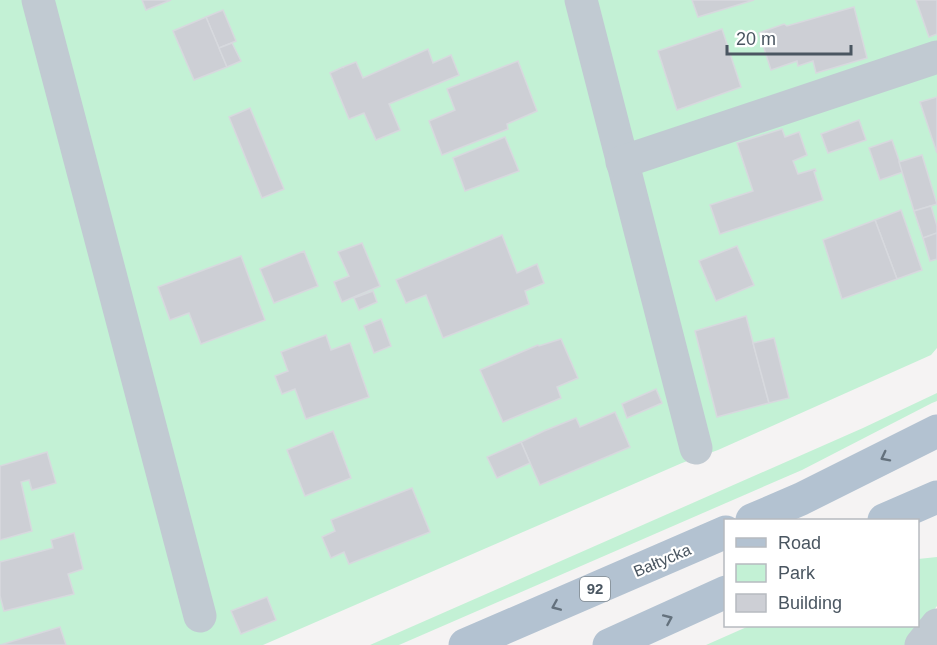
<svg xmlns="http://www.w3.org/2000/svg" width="937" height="645" font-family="Helvetica,sans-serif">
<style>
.green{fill:#c3f1d5}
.building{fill:#cdcfd5;stroke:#d7d9de;stroke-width:1.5}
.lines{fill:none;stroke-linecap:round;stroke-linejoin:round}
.street{stroke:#c1cad2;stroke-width:33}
.primary{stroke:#b3c2d1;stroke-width:33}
.oneway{stroke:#64717d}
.labels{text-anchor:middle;stroke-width:4.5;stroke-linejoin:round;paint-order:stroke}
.shield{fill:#fff;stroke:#808990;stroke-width:1.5}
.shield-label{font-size:15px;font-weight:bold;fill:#4a5661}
.street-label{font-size:16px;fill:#4a5661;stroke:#fff}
</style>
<rect width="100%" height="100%" fill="#f5f3f3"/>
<!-- green -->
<g class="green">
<path d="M 0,0 L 937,0 L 937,348 L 931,355 L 718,450 L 682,463 L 263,645 L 0,645 Z"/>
<path d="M 937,393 L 937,401 L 932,403 L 802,470 L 399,645 L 370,645 L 863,428 Z"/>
<path d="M 937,557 L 937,606 L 906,645 L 706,645 L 749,626 L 918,626 L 918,559 Z"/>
</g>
<!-- building -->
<g class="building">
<path d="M 142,0 L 171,0 L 146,10 Z"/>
<path d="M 692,0 L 754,0 L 698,17 Z"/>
<path d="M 916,0 L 937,0 L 937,34 L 929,37 Z"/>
<path d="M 854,7 L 867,58 L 816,73 L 813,61 L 798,66 L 797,61 L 771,70 L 759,33 L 784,24 L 787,26 Z"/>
<path d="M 223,10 L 236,41 L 219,48 L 206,17 Z"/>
<path d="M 206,17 L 227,67 L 194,80 L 173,31 Z"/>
<path d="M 722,29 L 741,87 L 677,110 L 658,51 Z"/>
<path d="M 232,43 L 241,61 L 227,67 L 219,48 Z"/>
<path d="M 428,49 L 433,63 L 451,55 L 459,75 L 389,104 L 400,130 L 376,140 L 364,113 L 349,119 L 330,73 L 343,67 L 344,68 L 343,67 L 356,62 L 363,78 Z"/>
<path d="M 518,61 L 537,111 L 507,124 L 508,129 L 442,155 L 429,121 L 455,110 L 447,89 Z"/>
<path d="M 937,97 L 937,153 L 920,102 Z"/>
<path d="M 250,108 L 284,189 L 262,198 L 229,117 Z"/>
<path d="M 859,120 L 866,140 L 828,153 L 821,134 Z"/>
<path d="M 782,129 L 785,137 L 799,132 L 807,155 L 793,161 L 798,174 L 815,169 L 816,171 L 814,172 L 823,200 L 720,234 L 710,205 L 753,191 L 737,143 Z"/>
<path d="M 505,137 L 519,171 L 465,191 L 453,158 Z"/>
<path d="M 892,140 L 903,172 L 880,180 L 869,148 Z"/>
<path d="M 922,155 L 937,204 L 914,211 L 899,162 Z"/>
<path d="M 931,206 L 937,226 L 937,233 L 923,238 L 914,211 Z"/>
<path d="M 901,210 L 922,270 L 897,279 L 875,220 Z"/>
<path d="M 875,220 L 897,279 L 842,299 L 823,240 Z"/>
<path d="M 937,233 L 937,259 L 930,261 L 923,238 Z"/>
<path d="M 502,235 L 517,273 L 537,264 L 544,283 L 525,291 L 529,304 L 443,338 L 426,295 L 406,303 L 396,280 Z"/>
<path d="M 362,243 L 380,286 L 342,302 L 334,282 L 349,276 L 338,252 Z"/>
<path d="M 737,246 L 754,285 L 716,301 L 699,261 Z"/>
<path d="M 304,251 L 318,286 L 274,303 L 260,269 Z"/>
<path d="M 241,256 L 265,320 L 201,344 L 189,313 L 170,320 L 158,287 Z"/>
<path d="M 373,291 L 377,302 L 359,310 L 354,298 Z"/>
<path d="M 746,316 L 769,403 L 717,417 L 695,331 Z"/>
<path d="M 381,319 L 391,346 L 374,353 L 364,326 Z"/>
<path d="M 326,335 L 331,350 L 350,343 L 369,397 L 306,419 L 295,389 L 282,394 L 275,376 L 288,371 L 281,352 Z"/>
<path d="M 774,338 L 789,398 L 769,403 L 753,343 Z"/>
<path d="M 561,339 L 578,378 L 557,387 L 561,398 L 503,422 L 480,370 L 538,345 L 539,346 Z"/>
<path d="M 656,389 L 662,403 L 627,418 L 622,404 Z"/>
<path d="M 615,412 L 630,447 L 540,485 L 521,442 L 544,431 L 576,418 L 580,427 Z"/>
<path d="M 333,431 L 351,478 L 305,496 L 287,450 Z"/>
<path d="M 521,442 L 530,463 L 497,478 L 487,457 Z"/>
<path d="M 47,452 L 56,483 L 32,490 L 29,480 L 21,482 L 32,531 L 0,540 L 0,466 Z"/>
<path d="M 412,488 L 430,532 L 349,564 L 344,552 L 331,558 L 322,537 L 335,531 L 331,520 Z"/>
<path d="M 74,533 L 83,569 L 68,574 L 74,594 L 4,611 L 0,596 L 0,562 L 53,548 L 51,540 Z"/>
<path d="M 267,597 L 276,620 L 241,634 L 231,611 Z"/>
<path d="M 60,627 L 66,645 L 0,645 Z"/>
</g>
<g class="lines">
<!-- street -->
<g class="street">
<path d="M 38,0 L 200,616"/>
<path d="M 581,0 L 696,448"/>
<path d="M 622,162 L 937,57"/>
<path d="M 921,645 L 937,625"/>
</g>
<!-- primary -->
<g class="primary">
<path d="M 752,520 L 801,499 L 937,431"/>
<path d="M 884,520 L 937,497"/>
<path d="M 465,645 L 726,532"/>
<path d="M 609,645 L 726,592"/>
</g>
</g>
<!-- one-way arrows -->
<defs><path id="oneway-chevron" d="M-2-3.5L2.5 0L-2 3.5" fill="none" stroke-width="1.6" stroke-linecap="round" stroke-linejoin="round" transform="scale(1.5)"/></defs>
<g class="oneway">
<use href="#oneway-chevron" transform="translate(885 457) rotate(153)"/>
<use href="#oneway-chevron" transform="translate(556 606) rotate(157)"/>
<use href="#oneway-chevron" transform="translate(668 619) rotate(-24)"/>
</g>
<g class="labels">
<!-- shield labels -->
<rect class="shield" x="580" y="577" width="30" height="24" rx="4.5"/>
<g class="shield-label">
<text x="595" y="594">92</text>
</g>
<!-- street labels -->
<g class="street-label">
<text transform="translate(662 560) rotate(-23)" y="6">Bałtycka</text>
</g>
</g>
<!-- legend -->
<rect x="724" y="519" width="195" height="108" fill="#ffffff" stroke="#b7bbc0" stroke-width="1.5"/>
<rect x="736" y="538" width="30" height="9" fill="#b3c2d1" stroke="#b7bbc0" stroke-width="1.5"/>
<text x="778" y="549" font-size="18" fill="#4a5661">Road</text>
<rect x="736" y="564" width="30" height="18" fill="#c3f1d5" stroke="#b7bbc0" stroke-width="1.5"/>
<text x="778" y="579" font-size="18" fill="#4a5661">Park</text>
<rect x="736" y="594" width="30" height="18" fill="#cdcfd5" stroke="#b7bbc0" stroke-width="1.5"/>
<text x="778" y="609" font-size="18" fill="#4a5661">Building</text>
<!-- scale -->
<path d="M727 45v9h124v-9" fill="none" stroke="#4a5661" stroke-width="3"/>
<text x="736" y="45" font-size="18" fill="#4a5661" stroke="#ffffff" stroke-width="4.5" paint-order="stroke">20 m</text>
</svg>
